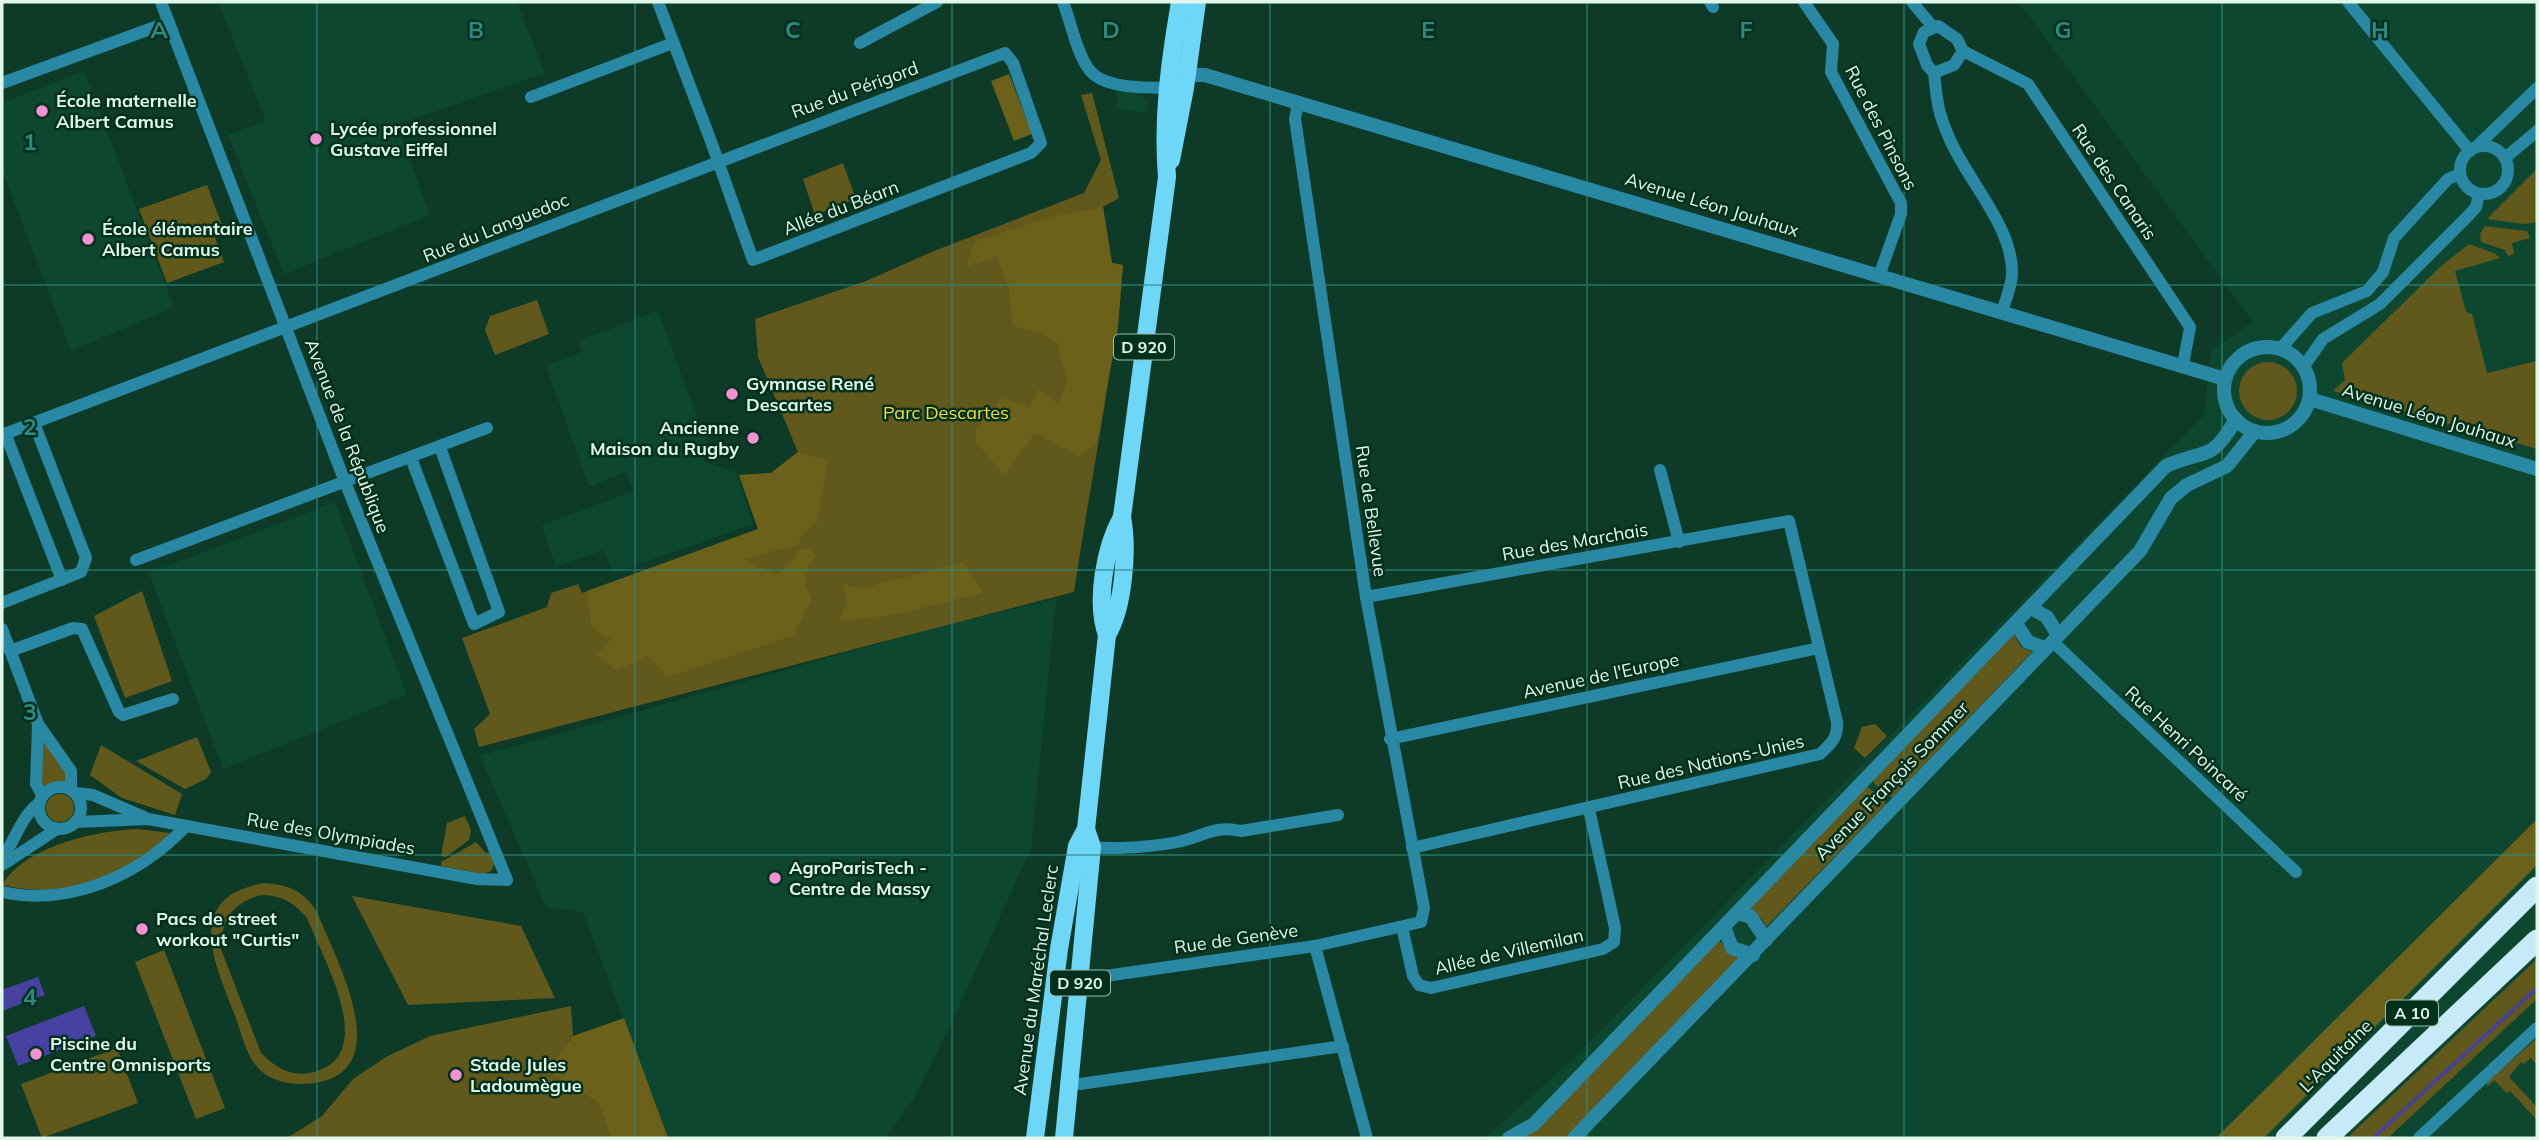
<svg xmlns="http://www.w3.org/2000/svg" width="2539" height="1140" font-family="Mulish,sans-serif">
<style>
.built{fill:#0e4730}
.green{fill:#61581c;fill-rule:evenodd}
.forest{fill:#6b611a}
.water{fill:#4742a1}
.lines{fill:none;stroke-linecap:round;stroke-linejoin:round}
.stream{stroke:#4742a1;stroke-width:3.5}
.minor{stroke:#2988a3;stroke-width:12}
.tertiary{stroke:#2988a3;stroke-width:14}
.primary{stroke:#6ed6f6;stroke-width:18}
.motorway{stroke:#c6eaf7;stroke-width:21}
.grid{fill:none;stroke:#2e8a81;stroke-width:2;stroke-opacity:0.55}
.poi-dot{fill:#f491d3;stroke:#01301d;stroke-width:2.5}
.labels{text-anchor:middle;stroke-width:5;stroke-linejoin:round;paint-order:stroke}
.shield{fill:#01301d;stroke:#9dbcac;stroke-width:2}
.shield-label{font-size:16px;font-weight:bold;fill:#e0f8ea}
.street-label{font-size:18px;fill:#e0f8ea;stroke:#01301d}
.poi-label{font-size:18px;font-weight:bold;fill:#e0f8ea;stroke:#01301d;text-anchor:start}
.park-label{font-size:18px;fill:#f7de28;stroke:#01301d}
.grid-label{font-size:23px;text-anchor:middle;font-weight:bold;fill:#2e8a81;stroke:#01301d;stroke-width:5;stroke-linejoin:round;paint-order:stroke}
</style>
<rect width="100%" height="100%" fill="#0d3b27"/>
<!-- built -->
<g class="built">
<path d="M 218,2 L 517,2 L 545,73 L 397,125 L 430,215 L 284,274 L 228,135 L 266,121 Z"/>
<path d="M 2019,2 L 2537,2 L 2537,1138 L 1485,1138 L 1571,1061 L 2204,415 L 2211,350 L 2253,322 Z"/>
<path d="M 84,71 L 174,307 L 71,351 L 2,170 L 2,103 Z"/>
<path d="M 1117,90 L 1138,91 L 1148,101 L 1147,113 L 1116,109 Z"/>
<path d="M 658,311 L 712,457 L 702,461 L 737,473 L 753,524 L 614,573 L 603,550 L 556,567 L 542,525 L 634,491 L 626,472 L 589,487 L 546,366 L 582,352 L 578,341 Z"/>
<path d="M 335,502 L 407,695 L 223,769 L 149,573 Z"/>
<path d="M 1056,599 L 1031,849 L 951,1024 L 915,1096 L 886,1138 L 668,1138 L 583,912 L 546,907 L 480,756 L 952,623 Z"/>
</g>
<!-- green -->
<g class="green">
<path d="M 1092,93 L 1119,198 L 1103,207 L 1112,263 L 1123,265 C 1113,375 1090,483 1074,592 L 479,747 L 474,729 L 490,714 L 462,638 L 547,607 L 551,593 L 578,584 L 582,593 L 758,529 L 739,475 L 771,473 L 798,452 L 758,357 L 755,319 L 866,281 L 934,251 L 1084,193 L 1101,160 L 1081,95 Z"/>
<path d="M 843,163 L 856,199 L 815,215 L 803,179 Z"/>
<path d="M 2537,169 L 2537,222 L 2524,224 L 2487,219 Z"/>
<path d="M 207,185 L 222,225 L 212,229 L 224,262 L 167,283 L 139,209 Z"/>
<path d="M 2485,226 L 2527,231 L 2530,238 L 2512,243 L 2514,254 L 2508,256 L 2505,250 L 2481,242 L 2480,234 Z"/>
<path d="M 2469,244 L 2494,253 L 2500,258 L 2455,271 L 2466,312 L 2472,314 L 2487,373 L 2537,361 L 2537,449 L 2333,391 L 2345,380 L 2342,363 L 2440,267 Z"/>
<path d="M 537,300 L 549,334 L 495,355 L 485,330 L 490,316 Z"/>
<circle cx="2268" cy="391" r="29"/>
<path d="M 142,591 L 172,681 L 125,698 L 94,616 Z"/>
<path d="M 2013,633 L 2021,647 L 2032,652 L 1893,797 L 1888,796 L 1874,783 L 1874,778 Z"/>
<path d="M 1875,724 L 1887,736 L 1865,758 L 1854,748 L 1862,727 Z"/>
<path d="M 41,736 L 66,771 L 66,782 L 41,786 Z"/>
<path d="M 197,737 L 211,772 L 206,779 L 185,789 L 136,761 Z"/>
<path d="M 101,745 L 182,794 L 175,815 L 122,798 L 90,775 Z"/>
<path d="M 1866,786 L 1885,800 L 1885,805 L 1766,927 L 1761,918 L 1747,910 Z"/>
<circle cx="60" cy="808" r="14"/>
<path d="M 465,816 L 471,830 L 469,840 L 446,857 L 441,856 L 447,823 Z"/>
<path d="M 137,829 L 170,833 C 135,880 57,899 2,885 C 25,846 95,831 137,829 Z"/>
<path d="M 476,842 L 486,853 L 491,852 L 495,863 L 491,871 L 483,874 L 441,866 L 441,862 Z"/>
<path d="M 264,883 C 289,885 303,890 317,912 C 334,956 399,1070 315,1083 C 296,1086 274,1083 260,1070 C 246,1057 241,1031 234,1013 C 214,961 183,897 264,883 ZM 262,895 C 283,896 293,902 307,918 C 322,957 380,1055 314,1072 C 292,1078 276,1068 261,1053 L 221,949 C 221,919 233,902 262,895 Z"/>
<path d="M 352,896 L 521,926 L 555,998 L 408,1005 Z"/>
<path d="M 1719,939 L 1727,952 L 1739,958 L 1565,1138 L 1521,1138 Z"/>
<path d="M 164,950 L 225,1108 L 196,1119 L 135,962 Z"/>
<path d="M 2537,959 L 2537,999 L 2526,1009 L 2388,1138 L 2347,1138 Z"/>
<path d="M 571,1006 L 573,1036 L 546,1071 L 598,1103 L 611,1138 L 287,1138 L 322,1116 L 353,1079 L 386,1057 L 430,1036 Z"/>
<path d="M 2537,1038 L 2537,1065 L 2531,1058 L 2523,1064 L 2521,1062 L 2509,1077 L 2537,1107 L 2537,1120 L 2510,1091 L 2507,1093 L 2494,1080 L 2487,1087 L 2487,1082 Z"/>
<path d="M 117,1048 L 138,1103 L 42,1138 L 21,1084 Z"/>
</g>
<!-- forest -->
<g class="forest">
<path d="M 1009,74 L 1032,134 L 1014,141 L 991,81 Z"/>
<path d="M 1103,207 L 1112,263 L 1123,265 L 1118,328 L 1096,445 L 1079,456 L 1035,433 L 1004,475 L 976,442 L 976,428 L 1001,398 L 1029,407 L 1039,389 L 1059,404 L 1067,380 L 1057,342 L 1041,333 L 1013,326 L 1009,288 L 997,256 L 966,267 L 974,242 L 1046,218 Z"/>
<path d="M 798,452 L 828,460 L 817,521 L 802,535 L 798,545 L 743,559 L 776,575 L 792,561 L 799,549 L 812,549 L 817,556 L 809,566 L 804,584 L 812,599 L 793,636 L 668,677 L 648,656 L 617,671 L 597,655 L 612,638 L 603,636 L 591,625 L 587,591 L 758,529 L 739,475 L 771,473 Z"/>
<path d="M 963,562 L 983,593 L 893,615 L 839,621 L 847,602 L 842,583 L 860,589 Z"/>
<path d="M 2537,819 L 2537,865 L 2264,1138 L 2216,1138 Z"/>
<path d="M 624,1018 L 668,1138 L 611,1138 L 598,1103 L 546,1071 L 573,1036 Z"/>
</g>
<!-- water -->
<g class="water">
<path d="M 38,977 L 45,995 L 2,1011 L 2,990 Z"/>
<path d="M 84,1006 L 96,1036 L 18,1066 L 6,1036 Z"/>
</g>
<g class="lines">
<!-- stream -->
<path class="stream" d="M 2373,1138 L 2537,988"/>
<!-- minor -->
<g class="minor">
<path d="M 1063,2 C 1071,22 1076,51 1088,68 C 1103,91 1151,87 1176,88"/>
<path d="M 1710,2 L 1713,7"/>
<path d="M 1804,2 L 1833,44 L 1831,72 L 1901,203 L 1901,214 L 1879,276"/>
<path d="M 1912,2 L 1933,27"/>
<path d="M 2348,2 L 2470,151"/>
<path d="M 1938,26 L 1957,39 L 1963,51 L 1954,65 L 1934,73 L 1927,65 L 1919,44 L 1924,32 Z"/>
<path d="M 860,43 L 937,2"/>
<path d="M 1963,51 L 2028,84 L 2190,327 L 2183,365"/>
<path d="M 1934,73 C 1937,99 1937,110 1948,135 C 1965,179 2014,226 2012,275 C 2011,287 2006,300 2002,311"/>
<path d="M 2,83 L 169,22"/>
<path d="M 531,97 L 673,43"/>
<circle cx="2484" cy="170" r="24"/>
<path d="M 2476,147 L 2537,88"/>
<path d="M 2505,158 L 2537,131"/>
<path d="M 2281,348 L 2312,313 L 2367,291 L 2383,272 L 2394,238 L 2448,179 L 2460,174"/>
<path d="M 2304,366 L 2323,339 L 2380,304 L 2468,216 L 2476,207 L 2479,194"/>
<path d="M 5,433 L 62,580"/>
<path d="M 2,435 L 1005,53 L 1013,63 L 1041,143 L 1031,153 L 753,260 C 738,219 724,177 709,136 L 658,2"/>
<path d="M 411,458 L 474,624 L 499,612 L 440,447"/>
<path d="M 1660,470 L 1679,542"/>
<path d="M 136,560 L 487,428"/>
<path d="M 1366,597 L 1789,521 L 1837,722 C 1838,738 1831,744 1820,754 L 1412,848"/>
<path d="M 2,603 L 81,572 L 86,558 L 34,423"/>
<path d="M 2,629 L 38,724 L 71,771 L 71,789"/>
<path d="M 2052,641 L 2296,872"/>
<path d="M 10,651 L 73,628 L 82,629 L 119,712 L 123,715 L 173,699"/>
<path d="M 38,725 L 36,784 L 42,795"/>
<path d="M 1390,739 L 1819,648"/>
<circle cx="60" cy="808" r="21"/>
<path d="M 76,793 L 93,795 L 144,817"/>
<path d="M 75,822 L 148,819 L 477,879 L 507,880 L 345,482 L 161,2"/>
<path d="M 1092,847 C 1115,850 1171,846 1192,838 C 1210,832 1221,826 1241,831 L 1338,815"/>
<path d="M 2,859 C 15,840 21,817 39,803"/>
<path d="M 2,865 L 57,829"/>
<path d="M 2,892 C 70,907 140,875 186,826"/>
<path d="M 1402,927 L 1413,976 L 1419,985 L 1431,988 L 1603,949 L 1614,942 L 1615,928 L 1589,809"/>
<path d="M 1315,946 L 1367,1138"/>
<path d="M 1054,979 L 1091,978 L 1315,946 L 1421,922 L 1424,908 L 1366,597 L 1295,119 L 1298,103"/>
<path d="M 1069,1082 L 1080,1084 L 1343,1046"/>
<path d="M 2419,1138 L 2537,1028"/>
</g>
<!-- tertiary -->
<g class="tertiary">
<path d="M 1187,75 L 1205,75 L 2225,379"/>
<circle cx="2267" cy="390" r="43"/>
<path d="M 2310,399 L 2537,469"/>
<path d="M 2031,608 L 2047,617 L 2058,635"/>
<path d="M 2016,624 L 2028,642 L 2045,648"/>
<path d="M 1738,913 L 1751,917 L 1766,940"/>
<path d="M 1724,927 L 1732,948 L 1753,955"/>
<path d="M 1509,1138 L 1534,1124 L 2166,466 C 2206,448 2210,464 2236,419"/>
<path d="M 1574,1138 L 2140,551 L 2171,498 L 2187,485 L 2227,466 L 2255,431"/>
</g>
<!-- primary -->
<g class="primary">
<path d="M 1171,160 L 1185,88 L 1197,2"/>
<path d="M 1107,635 C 1095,602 1105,547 1122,517"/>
<path d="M 1035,1138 L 1059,949 L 1077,846 L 1086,829 L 1107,635 C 1124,607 1128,548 1122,517 L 1167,177 C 1162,118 1170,60 1180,2"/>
<path d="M 1064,1138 L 1092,847 L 1086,829"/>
</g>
<!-- motorway -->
<g class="motorway">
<path d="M 2286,1138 L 2537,887"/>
<path d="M 2327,1138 L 2537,940"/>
</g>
</g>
<!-- grid -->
<path class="grid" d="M 317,2 L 317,1138M 635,2 L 635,1138M 952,2 L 952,1138M 1270,2 L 1270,1138M 1587,2 L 1587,1138M 1904,2 L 1904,1138M 2222,2 L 2222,1138M 2,285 L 2537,285M 2,570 L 2537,570M 2,855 L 2537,855"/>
<!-- markers -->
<g class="poi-dot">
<circle cx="42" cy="111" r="7"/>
<circle cx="316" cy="139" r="7"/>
<circle cx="88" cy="239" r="7"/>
<circle cx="732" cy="394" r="7"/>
<circle cx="753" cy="438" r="7"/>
<circle cx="775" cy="878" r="7"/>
<circle cx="142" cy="929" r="7"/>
<circle cx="36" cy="1054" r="7"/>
<circle cx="456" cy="1075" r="7"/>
</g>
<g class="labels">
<!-- shield labels -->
<g class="shield">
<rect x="1114" y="334.5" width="60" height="25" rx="5"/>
<rect x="1050" y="970.5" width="60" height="25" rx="5"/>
<rect x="2386" y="1000.5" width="52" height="25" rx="5"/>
</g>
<g class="shield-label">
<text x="1144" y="353">D 920</text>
<text x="1080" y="989">D 920</text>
<text x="2412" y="1019">A 10</text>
</g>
<!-- street labels -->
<g class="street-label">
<text transform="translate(855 90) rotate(-20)" y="6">Rue du Périgord</text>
<text transform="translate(1881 128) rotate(63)" y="6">Rue des Pinsons</text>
<text transform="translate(2114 182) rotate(56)" y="6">Rue des Canaris</text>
<text transform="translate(1712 205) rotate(17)" y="6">Avenue Léon Jouhaux</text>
<text transform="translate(841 208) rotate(-21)" y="6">Allée du Béarn</text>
<text transform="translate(496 228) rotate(-22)" y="6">Rue du Languedoc</text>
<text transform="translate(2429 416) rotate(17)" y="6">Avenue Léon Jouhaux</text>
<text transform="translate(347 436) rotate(69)" y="6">Avenue de la République</text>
<text transform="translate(1371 511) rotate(82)" y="6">Rue de Bellevue</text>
<text transform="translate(1575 542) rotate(-10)" y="6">Rue des Marchais</text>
<text transform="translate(1601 676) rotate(-12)" y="6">Avenue de l'Europe</text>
<text transform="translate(2186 744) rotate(43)" y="6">Rue Henri Poincaré</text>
<text transform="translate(1711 762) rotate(-13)" y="6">Rue des Nations-Unies</text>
<text transform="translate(1892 781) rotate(-46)" y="6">Avenue François Sommer</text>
<text transform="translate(331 834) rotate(10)" y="6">Rue des Olympiades</text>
<text transform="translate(1236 939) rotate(-8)" y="6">Rue de Genève</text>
<text transform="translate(1509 952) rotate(-13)" y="6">Allée de Villemilan</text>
<text transform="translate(1036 980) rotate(-82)" y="6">Avenue du Maréchal Leclerc</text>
<text transform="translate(2336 1056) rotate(-45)" y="6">L'Aquitaine</text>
</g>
<!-- poi labels -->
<g class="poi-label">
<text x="56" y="107">École maternelle<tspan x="56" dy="21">Albert Camus</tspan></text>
<text x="330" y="135">Lycée professionnel<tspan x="330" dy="21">Gustave Eiffel</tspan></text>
<text x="102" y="235">École élémentaire<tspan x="102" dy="21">Albert Camus</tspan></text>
<text x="746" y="390">Gymnase René<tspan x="746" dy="21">Descartes</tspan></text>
<text x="739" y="434" text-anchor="end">Ancienne<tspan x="739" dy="21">Maison du Rugby</tspan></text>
<text x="789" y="874">AgroParisTech -<tspan x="789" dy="21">Centre de Massy</tspan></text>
<text x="156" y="925">Pacs de street<tspan x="156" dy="21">workout "Curtis"</tspan></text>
<text x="50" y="1050">Piscine du<tspan x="50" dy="21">Centre Omnisports</tspan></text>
<text x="470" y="1071">Stade Jules<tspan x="470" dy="21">Ladoumègue</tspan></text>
</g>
<!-- park labels -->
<g class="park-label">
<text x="946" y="419">Parc Descartes</text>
</g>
</g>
<g class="grid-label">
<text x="159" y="38">A</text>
<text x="476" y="38">B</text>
<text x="793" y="38">C</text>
<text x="1111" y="38">D</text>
<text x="1428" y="38">E</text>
<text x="1746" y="38">F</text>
<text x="2063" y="38">G</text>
<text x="2380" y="38">H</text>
<text x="30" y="150">1</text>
<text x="30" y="435">2</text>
<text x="30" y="720">3</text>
<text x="30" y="1005">4</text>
</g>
<!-- border -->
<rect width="2539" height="1140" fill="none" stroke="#e0f8ea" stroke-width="7"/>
</svg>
